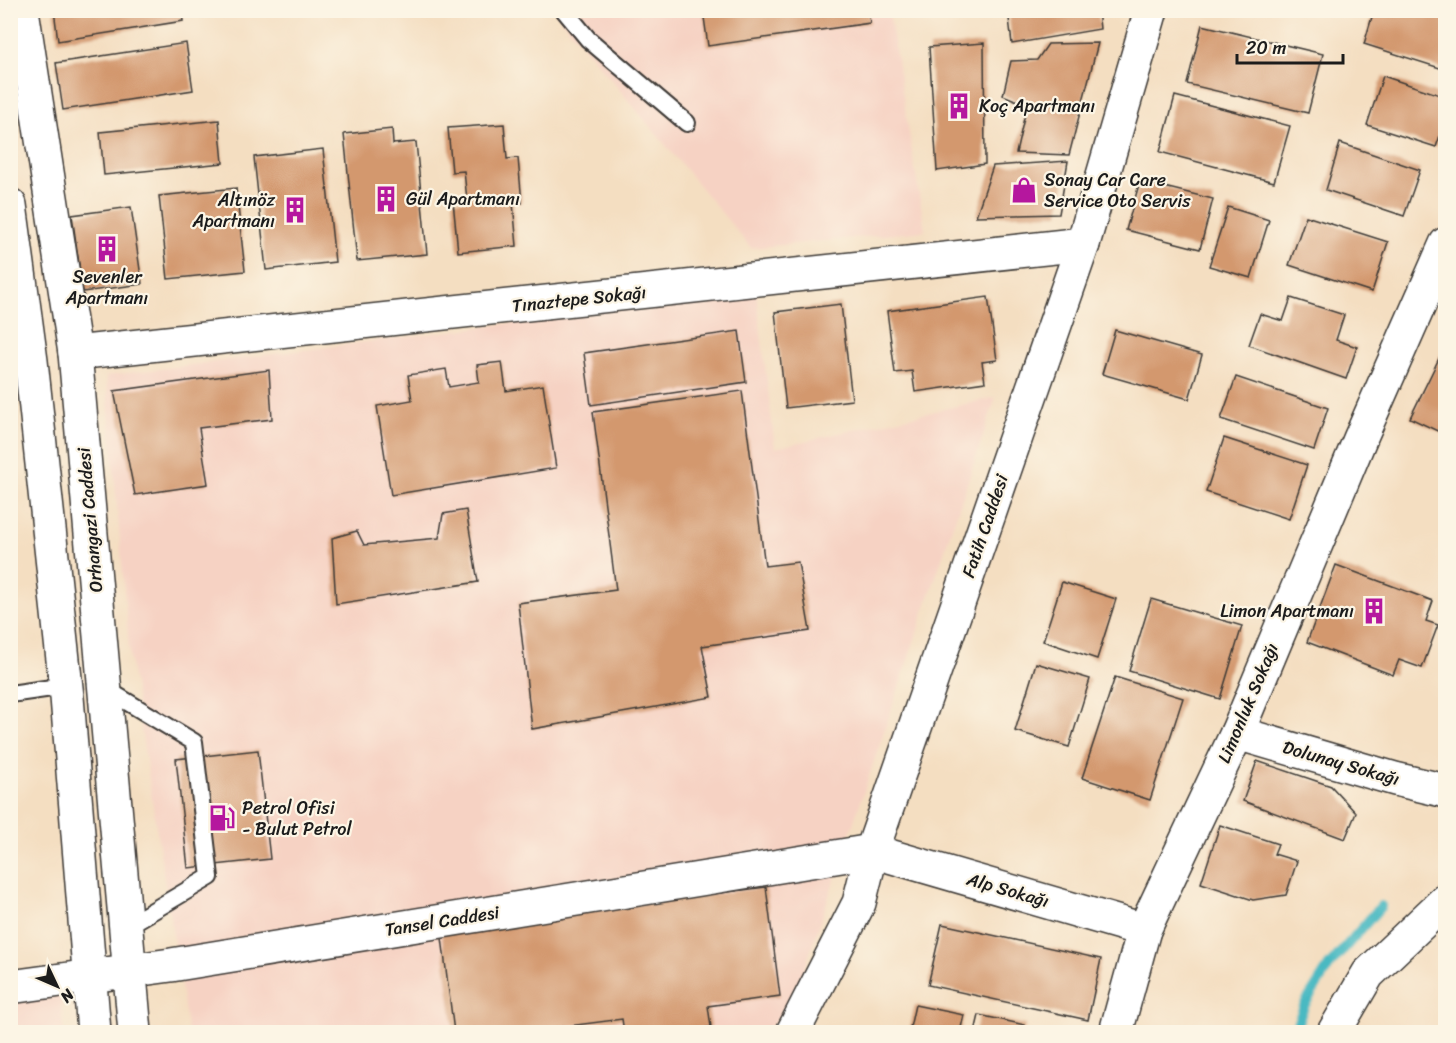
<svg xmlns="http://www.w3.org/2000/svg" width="1456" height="1043" font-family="Sriracha,sans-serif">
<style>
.built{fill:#f6d2c3}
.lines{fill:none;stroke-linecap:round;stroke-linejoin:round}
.stream{stroke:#4ab9c2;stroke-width:10}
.building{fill:#d3986e}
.lane-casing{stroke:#3c3935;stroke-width:20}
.street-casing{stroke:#3c3935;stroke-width:36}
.secondary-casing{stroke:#3c3935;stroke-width:36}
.lane{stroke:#fff;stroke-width:16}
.street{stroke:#fff;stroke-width:33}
.secondary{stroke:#fff;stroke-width:33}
.labels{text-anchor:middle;stroke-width:4.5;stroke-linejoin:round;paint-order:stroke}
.poi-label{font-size:18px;fill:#1c1c1c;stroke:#fcf5e5;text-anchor:start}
.street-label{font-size:18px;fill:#1c1c1c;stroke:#fcf5e5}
</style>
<rect width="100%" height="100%" fill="#fcf5e5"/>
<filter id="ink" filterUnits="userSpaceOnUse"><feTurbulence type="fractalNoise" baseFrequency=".0167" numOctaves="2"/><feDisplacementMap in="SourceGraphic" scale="12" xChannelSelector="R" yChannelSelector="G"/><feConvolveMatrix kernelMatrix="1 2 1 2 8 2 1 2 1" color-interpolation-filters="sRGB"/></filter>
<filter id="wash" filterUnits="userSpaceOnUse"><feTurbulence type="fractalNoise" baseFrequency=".008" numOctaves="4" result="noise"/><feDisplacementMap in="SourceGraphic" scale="24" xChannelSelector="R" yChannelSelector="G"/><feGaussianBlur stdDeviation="1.35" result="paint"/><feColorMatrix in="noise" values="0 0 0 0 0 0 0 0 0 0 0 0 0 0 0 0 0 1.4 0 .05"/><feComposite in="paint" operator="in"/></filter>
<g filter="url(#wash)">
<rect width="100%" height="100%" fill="#f4dec1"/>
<!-- built -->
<g class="built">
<path d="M 554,11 L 889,11 L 925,231 L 751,248 Z"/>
<path d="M 756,291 L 775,448 L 996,397 L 794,1000 L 766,1032 L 188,1032 L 130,658 L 106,376 Z"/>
<path d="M 59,973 L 63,1032 L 11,1032 L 10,980 Z"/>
</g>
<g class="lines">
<!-- stream -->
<path class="stream" d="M 1294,1032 L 1305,1004 L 1329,966 L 1381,906"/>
</g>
<g id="blocks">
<!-- building -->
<g class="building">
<path d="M 54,10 L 182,10 L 183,21 L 58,41 Z"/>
<path d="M 703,10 L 868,10 L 870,23 L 708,46 Z"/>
<path d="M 1008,10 L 1098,10 L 1100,29 L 1012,44 Z"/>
<path d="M 1374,10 L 1440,10 L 1446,12 L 1446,70 L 1364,44 Z"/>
<path d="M 1202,25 L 1323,54 L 1308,113 L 1187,84 Z"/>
<path d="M 186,43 L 193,90 L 63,110 L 56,63 Z"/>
<path d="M 984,43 L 985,164 L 937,171 L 929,47 Z"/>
<path d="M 1098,43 L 1069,155 L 1016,153 L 1027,105 L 1003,95 L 1011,61 L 1037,60 L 1048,44 Z"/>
<path d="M 1383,76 L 1446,97 L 1446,119 L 1436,147 L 1367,125 Z"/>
<path d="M 1175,96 L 1290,126 L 1274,182 L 1160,152 Z"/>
<path d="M 219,120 L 223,163 L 104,175 L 100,132 Z"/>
<path d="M 504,124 L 507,159 L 518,158 L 522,203 L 513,203 L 517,246 L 458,252 L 453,201 L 467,200 L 464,171 L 452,172 L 448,128 Z"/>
<path d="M 392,129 L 393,144 L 416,142 L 427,254 L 357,261 L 344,134 Z"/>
<path d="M 1340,143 L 1420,170 L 1404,216 L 1326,190 Z"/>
<path d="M 323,149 L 335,262 L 266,270 L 254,157 Z"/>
<path d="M 1068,161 L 1059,214 L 976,216 L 993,166 Z"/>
<path d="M 1140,181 L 1213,199 L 1200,249 L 1126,230 Z"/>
<path d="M 236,188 L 245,271 L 168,279 L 159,196 Z"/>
<path d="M 131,207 L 142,284 L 83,292 L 72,215 Z"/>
<path d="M 1228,207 L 1269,220 L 1251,278 L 1209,266 Z"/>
<path d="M 1306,216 L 1388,242 L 1372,292 L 1289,265 Z"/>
<path d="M 988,297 L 997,360 L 982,362 L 985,382 L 915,392 L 912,371 L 895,373 L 887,311 Z"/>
<path d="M 1291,298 L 1344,315 L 1336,340 L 1357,347 L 1346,379 L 1249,345 L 1260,314 L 1283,321 Z"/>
<path d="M 841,304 L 852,400 L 786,408 L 775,312 Z"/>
<path d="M 1115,330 L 1202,355 L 1189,399 L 1102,374 Z"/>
<path d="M 739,331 L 746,382 L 591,405 L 584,353 Z"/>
<path d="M 1446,344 L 1446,435 L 1410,418 Z"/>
<path d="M 502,362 L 506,391 L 543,385 L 556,468 L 391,495 L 377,406 L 412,400 L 408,375 L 446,369 L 449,387 L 479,382 L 477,365 Z"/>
<path d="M 269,370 L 272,419 L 199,428 L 208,484 L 135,495 L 114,391 Z"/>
<path d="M 1236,377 L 1328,408 L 1314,450 L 1221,419 Z"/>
<path d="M 742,391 L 765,566 L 798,562 L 810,631 L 702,646 L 712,697 L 532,729 L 518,603 L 616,590 L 593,412 Z"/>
<path d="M 1224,438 L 1307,465 L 1289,519 L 1206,492 Z"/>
<path d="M 466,510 L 478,582 L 336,604 L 332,538 L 357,531 L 364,545 L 439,538 L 443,514 Z"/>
<path d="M 1336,565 L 1433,601 L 1426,621 L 1438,625 L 1422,668 L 1399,660 L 1393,675 L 1307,642 Z"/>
<path d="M 1062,582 L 1116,599 L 1097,659 L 1043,641 Z"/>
<path d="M 1151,599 L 1242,626 L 1220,699 L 1129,671 Z"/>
<path d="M 1036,663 L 1090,679 L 1069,747 L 1015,731 Z"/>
<path d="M 1115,677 L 1183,698 L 1150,800 L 1082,778 Z"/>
<path d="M 258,750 L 270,859 L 188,868 L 176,759 Z"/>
<path d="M 1257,761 L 1331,786 L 1356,813 L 1345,839 L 1243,801 Z"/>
<path d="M 1220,825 L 1278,844 L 1274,854 L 1297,861 L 1286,895 L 1253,900 L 1201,883 Z"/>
<path d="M 766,887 L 780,996 L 708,1006 L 711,1027 L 674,1032 L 624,1032 L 622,1019 L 522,1032 L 454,1032 L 441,930 Z"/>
<path d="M 942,924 L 1101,959 L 1088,1020 L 928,985 Z"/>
<path d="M 915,1005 L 964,1015 L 960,1032 L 909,1032 Z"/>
<path d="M 979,1015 L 1025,1025 L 1024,1032 L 975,1032 Z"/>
</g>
</g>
</g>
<g filter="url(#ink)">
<use href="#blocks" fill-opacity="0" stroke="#3c3935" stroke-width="1.5"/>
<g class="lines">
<!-- lane casing -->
<g class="lane-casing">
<g id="lane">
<path d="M 564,10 L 588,39 L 687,123"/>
<path d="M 106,689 L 194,742 L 210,877 L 127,926"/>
<path d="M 10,694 L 66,686"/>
</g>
</g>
<!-- street casing -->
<g class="street-casing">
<g id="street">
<path d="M 75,353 L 1083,244"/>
<path d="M 1237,733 L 1395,779 L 1446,791"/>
<path d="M 10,987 L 171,965 L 872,851 L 1144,930"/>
<path d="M 1116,1032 L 1144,930 L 1237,733 L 1360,439 L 1446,244"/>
<path d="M 1334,1032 L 1368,974 L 1446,900"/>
</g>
</g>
<!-- secondary casing -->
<g class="secondary-casing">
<g id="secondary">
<path d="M 22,10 L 75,353 L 135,1032"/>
<path d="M 10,205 L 31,361 L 67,697 L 94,1032"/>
<path d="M 793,1032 L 859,903 L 872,851 L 1083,244 L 1151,10"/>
</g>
</g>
<!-- lane -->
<use href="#lane" class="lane"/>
<!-- street -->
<use href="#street" class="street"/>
<!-- secondary -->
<use href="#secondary" class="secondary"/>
</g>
</g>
<!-- icons -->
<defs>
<g id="building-bare" transform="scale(2.07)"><path d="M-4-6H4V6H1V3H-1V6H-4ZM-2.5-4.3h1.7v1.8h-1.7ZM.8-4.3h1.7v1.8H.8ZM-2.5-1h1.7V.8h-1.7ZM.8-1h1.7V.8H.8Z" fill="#b5179e" stroke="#fcf5e5" stroke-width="2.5" paint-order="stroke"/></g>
<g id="shop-bare" transform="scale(2.07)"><path d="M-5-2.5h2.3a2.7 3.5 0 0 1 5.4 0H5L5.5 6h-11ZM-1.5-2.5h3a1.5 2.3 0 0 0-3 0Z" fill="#b5179e" stroke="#fcf5e5" stroke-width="2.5" paint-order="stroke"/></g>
<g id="fuel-bare" transform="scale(2.07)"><path d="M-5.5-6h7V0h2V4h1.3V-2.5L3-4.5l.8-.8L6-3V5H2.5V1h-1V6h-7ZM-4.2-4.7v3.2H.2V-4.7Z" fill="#b5179e" stroke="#fcf5e5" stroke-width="2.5" paint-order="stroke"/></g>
</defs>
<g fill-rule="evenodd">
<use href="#building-bare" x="959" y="106"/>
<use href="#shop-bare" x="1024" y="190"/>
<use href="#building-bare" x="386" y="199"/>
<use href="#building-bare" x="295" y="210"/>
<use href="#building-bare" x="107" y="249"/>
<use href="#building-bare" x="1374" y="611"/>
<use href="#fuel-bare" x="222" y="818"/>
</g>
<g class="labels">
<!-- poi labels -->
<g class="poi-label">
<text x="979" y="112">Koç Apartmanı</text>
<text x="1044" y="186">Sonay Car Care<tspan x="1044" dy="21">Service Oto Servis</tspan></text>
<text x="406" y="205">Gül Apartmanı</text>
<text x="275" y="206" text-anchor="end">Altınöz<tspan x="275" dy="21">Apartmanı</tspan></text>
<text x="107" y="283" text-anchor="middle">Sevenler<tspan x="107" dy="21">Apartmanı</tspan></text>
<text x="1354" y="617" text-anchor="end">Limon Apartmanı</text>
<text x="242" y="814">Petrol Ofisi<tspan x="242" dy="21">- Bulut Petrol</tspan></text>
</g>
<!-- street labels -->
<g class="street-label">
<text transform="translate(579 299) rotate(-6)" y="6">Tınaztepe Sokağı</text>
<text transform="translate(90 520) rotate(-95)" y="6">Orhangazi Caddesi</text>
<text transform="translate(985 526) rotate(-71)" y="6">Fatih Caddesi</text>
<text transform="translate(1248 703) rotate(-67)" y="6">Limonluk Sokağı</text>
<text transform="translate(1341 763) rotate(16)" y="6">Dolunay Sokağı</text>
<text transform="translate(1008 890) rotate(16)" y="6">Alp Sokağı</text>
<text transform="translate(442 921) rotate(-9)" y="6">Tansel Caddesi</text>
</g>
</g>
<!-- margin -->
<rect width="1456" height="1043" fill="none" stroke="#fcf5e5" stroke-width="36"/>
<!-- north arrow -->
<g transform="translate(57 986) rotate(134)" stroke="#fcf5e5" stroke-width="4.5" paint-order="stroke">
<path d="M0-4.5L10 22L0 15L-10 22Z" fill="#1c1c1c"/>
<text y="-9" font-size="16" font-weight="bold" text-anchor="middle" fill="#1c1c1c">N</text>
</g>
<!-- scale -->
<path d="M1237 54v9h106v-9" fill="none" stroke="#1c1c1c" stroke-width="3"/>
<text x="1246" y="54" font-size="18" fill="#1c1c1c" stroke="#fcf5e5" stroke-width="4.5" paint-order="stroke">20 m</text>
</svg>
